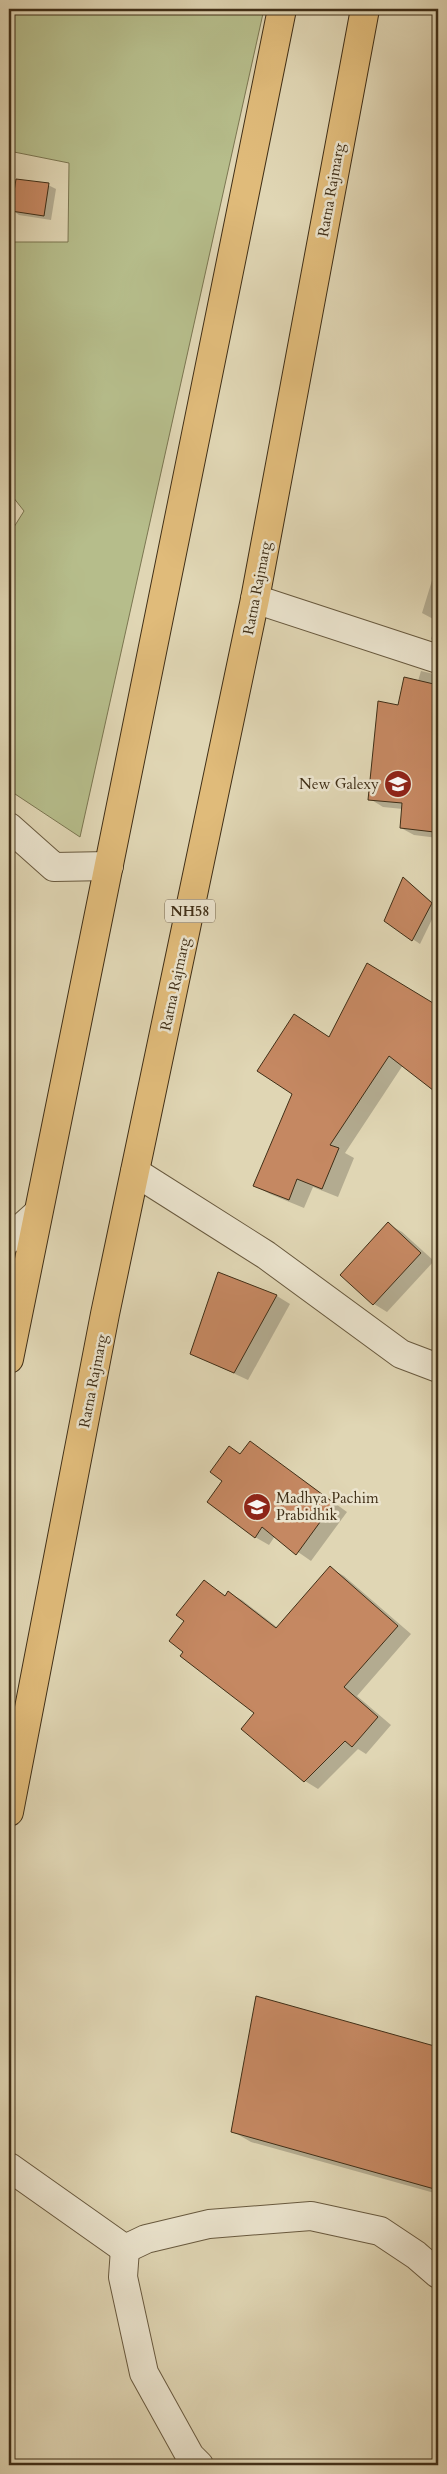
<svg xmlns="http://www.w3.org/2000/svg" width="447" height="2474" font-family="Cardo,serif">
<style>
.green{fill:#b6bd8b;stroke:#7b7651}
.shadow{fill:#0003}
.building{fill:#c58862;stroke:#402f17}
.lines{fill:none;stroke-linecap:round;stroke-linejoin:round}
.minor-casing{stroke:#68593e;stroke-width:30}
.highway-casing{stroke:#402f17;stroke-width:30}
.minor{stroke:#ebe4ce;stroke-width:28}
.highway{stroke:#e0bb7a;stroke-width:28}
.labels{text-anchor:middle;stroke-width:5;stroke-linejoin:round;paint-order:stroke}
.shield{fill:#ebe4ce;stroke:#73654e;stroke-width:1}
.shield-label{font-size:14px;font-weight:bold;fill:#402f17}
.street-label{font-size:15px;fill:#402f17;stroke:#ebe4ce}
.poi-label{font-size:15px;fill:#402f17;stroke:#ebe4ce;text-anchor:end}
</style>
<rect width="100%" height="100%" fill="#e0d6b4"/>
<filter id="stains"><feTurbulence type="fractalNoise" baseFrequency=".004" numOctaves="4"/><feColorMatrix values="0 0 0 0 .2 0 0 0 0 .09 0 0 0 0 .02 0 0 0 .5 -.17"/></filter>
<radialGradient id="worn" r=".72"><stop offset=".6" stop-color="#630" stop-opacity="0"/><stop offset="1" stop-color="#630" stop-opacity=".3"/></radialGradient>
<!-- green -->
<path class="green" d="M 9,9 L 264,9 L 80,837 L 9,790 L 9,535 L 24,511 L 9,492 L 9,242 L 68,242 L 69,163 L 9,151 Z"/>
<!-- shadow -->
<g class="shadow">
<path d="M 48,185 L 56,189 L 51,220 L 19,215 L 12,210 Z"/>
<path d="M 438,424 L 438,453 L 432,450 Z"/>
<path d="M 438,464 L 438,493 L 432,490 Z"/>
<path d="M 438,561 L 438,643 L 431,639 L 437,621 L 422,613 Z"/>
<path d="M 421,671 L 438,675 L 438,838 L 414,835 L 401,828 L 403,809 L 383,807 L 370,799 L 399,706 L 418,681 Z"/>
<path d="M 404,878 L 438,907 L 420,944 L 386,921 Z"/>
<path d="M 383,973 L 438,1007 L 438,1093 L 403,1065 L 345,1153 L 354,1158 L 338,1197 L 313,1187 L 304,1208 L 270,1194 L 255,1186 L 294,1093 L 295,1015 L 330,1038 Z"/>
<path d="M 388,1224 L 402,1232 L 434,1261 L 387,1312 L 374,1304 Z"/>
<path d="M 219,1273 L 277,1296 L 290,1304 L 248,1380 L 192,1354 Z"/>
<path d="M 250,1442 L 347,1512 L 311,1561 L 275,1536 L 269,1545 L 255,1537 L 224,1481 L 229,1448 L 241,1455 Z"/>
<path d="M 330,1568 L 344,1576 L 411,1634 L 357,1696 L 391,1725 L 366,1754 L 358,1749 L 318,1789 L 305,1781 L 256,1713 L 185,1652 L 186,1621 L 204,1582 L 226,1596 L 229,1593 L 242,1600 L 278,1628 Z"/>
<path d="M 257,1997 L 438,2048 L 438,2194 L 251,2142 L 232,2131 Z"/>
</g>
<!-- building -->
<g class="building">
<path d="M 16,179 L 49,183 L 44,216 L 11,211 Z"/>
<path d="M 404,677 L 438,685 L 438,812 L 435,812 L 434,832 L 400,828 L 402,803 L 368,800 L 378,701 L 398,705 Z"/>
<path d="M 403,877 L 432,903 L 412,941 L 384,921 Z"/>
<path d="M 367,963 L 438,1006 L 438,1094 L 389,1056 L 330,1145 L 339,1148 L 322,1189 L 297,1179 L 289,1200 L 253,1186 L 292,1094 L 257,1071 L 294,1014 L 329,1037 Z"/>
<path d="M 388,1222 L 421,1253 L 373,1305 L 340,1275 Z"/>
<path d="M 218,1272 L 277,1295 L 234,1373 L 190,1354 Z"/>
<path d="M 250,1441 L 334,1503 L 296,1555 L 262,1527 L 255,1538 L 207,1502 L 222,1481 L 210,1472 L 229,1446 L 240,1454 Z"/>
<path d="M 330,1566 L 398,1626 L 344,1687 L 378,1717 L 352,1747 L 345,1741 L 304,1782 L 241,1729 L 254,1713 L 180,1656 L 183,1652 L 169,1641 L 184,1621 L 176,1615 L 204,1580 L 225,1596 L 228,1591 L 276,1628 Z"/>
<path d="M 256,1996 L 438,2047 L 438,2190 L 231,2132 Z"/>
</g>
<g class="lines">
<!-- minor casing -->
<g class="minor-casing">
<g id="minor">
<path d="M 255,599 L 438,659"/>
<path d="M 9,827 L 54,867 L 109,866"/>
<path d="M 135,1172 L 266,1255 L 401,1354 L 438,1368"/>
<path d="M 9,1239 L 37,1214"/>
<path d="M 9,2167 L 125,2249"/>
<path d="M 125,2249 L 146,2239 L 209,2224 L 311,2216 L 380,2231 L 416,2255 L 438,2274"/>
<path d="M 125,2249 L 123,2277 L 144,2373 L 190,2456 L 199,2465"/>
</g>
</g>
<!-- highway casing -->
<g class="highway-casing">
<g id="highway">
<path d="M 9,1359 L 282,9"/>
<path d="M 9,1812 L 105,1314 L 255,599 L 365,9"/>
</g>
</g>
<!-- minor -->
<use href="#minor" class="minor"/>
<!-- highway -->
<use href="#highway" class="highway"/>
</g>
<!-- icons -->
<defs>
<g id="school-disc" transform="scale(1.4375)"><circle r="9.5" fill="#8f2418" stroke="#ebe4ce"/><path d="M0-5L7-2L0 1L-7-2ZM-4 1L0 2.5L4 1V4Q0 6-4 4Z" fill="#fff"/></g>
<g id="university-disc" transform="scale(1.4375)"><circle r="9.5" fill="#8f2418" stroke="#ebe4ce"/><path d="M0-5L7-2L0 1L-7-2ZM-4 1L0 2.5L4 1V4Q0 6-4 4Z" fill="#fff"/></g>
</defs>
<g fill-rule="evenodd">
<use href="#school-disc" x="398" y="784"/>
<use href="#university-disc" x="257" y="1507"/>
</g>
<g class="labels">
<!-- shield labels -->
<rect class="shield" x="165" y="899.5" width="50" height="23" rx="4"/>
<g class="shield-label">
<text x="190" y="916">NH58</text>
</g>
<!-- street labels -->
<g class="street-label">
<text transform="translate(331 190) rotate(-80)" y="5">Ratna Rajmarg</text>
<text transform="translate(257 588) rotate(-79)" y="5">Ratna Rajmarg</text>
<text transform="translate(175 984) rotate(-78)" y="5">Ratna Rajmarg</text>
<text transform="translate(93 1381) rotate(-79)" y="5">Ratna Rajmarg</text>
</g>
<!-- poi labels -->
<g class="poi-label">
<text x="379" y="789">New Galexy</text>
<text x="276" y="1503" text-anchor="start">Madhya Pachim<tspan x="276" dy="17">Prabidhik</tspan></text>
</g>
</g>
<!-- margin -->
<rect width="447" height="2474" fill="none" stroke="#e0d6b4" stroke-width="30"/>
<rect x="10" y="10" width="427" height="2454" fill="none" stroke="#402f17" stroke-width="2.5"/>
<rect x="15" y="15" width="417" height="2444" fill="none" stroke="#402f17"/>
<rect width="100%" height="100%" filter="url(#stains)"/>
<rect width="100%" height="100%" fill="url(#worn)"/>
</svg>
